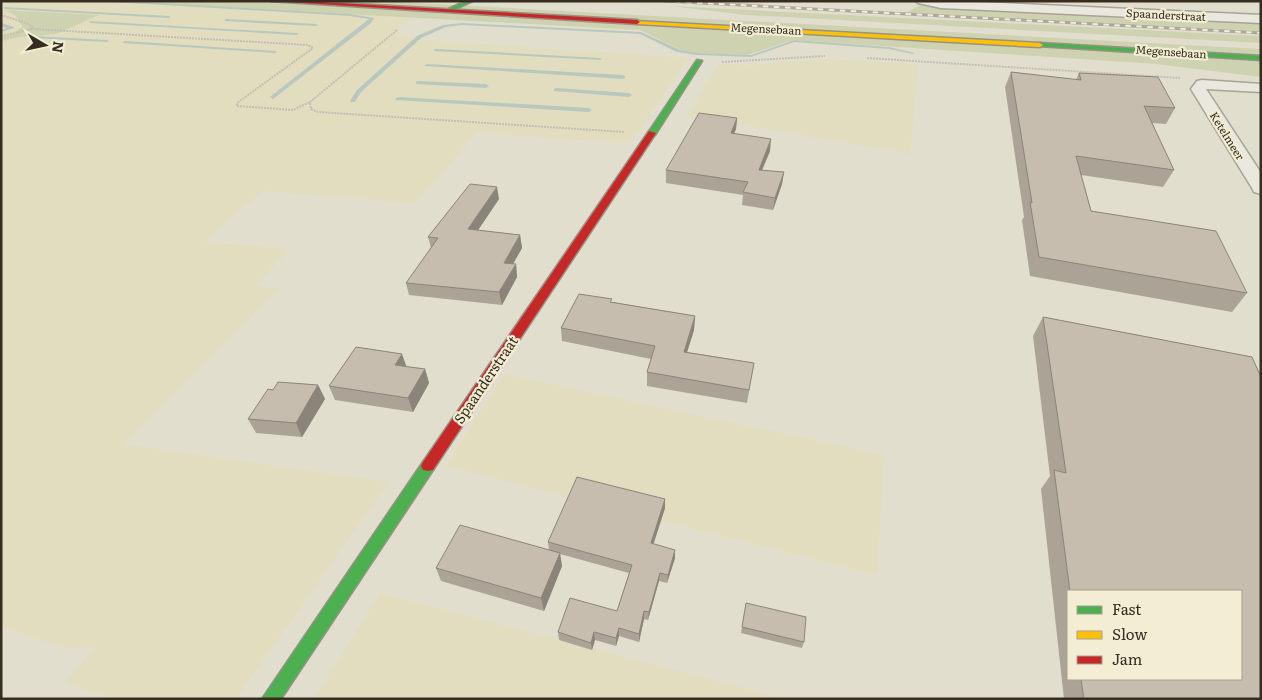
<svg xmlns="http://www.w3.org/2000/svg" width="1262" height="700" font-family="Literata,serif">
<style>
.farmland{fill:#e1ddbe}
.green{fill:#cfd2b0}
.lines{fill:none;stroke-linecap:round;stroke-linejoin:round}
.stream{fill:#b8c8bf;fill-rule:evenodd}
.street-casing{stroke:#a7a396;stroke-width:3}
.fast-casing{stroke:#979286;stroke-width:3}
.slow-casing{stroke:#979286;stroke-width:3}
.jam-casing{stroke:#979286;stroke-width:3}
.path{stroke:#c3bfb5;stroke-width:2;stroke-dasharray:2 1;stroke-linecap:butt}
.street{fill:#eae8de;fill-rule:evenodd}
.fast{fill:#4caf50;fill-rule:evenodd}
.slow{fill:#ffc107;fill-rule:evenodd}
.jam{fill:#c62828;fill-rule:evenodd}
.rail-casing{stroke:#aaa79e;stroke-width:3}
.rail{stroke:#f3edd4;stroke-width:2;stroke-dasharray:5.5;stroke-linecap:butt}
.wall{fill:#aaa396;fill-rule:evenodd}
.shaded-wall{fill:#8b847a}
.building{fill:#c6bdae;stroke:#8b847a}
.labels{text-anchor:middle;stroke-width:4.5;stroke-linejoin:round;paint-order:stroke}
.far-street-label{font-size:11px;fill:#362c1f;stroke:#f3edd4}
.street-label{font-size:14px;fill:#362c1f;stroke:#f3edd4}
</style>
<rect width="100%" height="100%" fill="#e2decd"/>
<!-- farmland -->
<g class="farmland">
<path d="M 1,1 L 106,1 L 410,18 L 399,27 L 397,34 L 410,39 L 689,58 L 630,143 L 477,133 L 416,203 L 263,191 L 204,242 L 290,249 L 255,286 L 279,289 L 123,444 L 389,482 L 236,699 L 115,699 L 64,683 L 96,647 L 63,648 L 1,626 Z"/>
<path d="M 829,59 L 918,64 L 910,154 L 687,115 L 719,64 L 749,65 Z"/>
<path d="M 504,374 L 884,455 L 877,575 L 446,466 Z"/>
<path d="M 380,593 L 786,699 L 314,699 Z"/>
</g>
<!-- green -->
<g class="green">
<path d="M 106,1 L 380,1 L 1261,49 L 1261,77 L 1156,64 L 793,40 L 747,55 L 687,53 L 640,30 Z"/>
<path d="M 924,3 L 1261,22 L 1261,32 L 904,14 Z"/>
<path d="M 670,6 L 1261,36 L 1261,43 L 746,15 Z"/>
<path d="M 5,10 L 99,15 L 56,34 L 20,37 L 1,41 L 1,37 L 10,35 L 23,27 L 15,15 Z"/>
</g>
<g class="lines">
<!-- stream -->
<g class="stream">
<path d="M 95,1 L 124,1 L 350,14 L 374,18 L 371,23 L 273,99 L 270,97 L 271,96 L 369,19 L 350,16 Z"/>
<path d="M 4,7 L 169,16 L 171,17 L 169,18 L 5,9 Z"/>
<path d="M 226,19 L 316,24 L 318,25 L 316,26 L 224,21 Z"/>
<path d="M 89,21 L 297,33 L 299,34 L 297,35 L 91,23 Z"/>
<path d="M 1,23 L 14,27 L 14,28 L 1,32 L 1,30 L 7,28 L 1,26 Z"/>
<path d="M 462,23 L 641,32 L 680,50 L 697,53 L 751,55 L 794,40 L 889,47 L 915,53 L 913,54 L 889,49 L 794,42 L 751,57 L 697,55 L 677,52 L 640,34 L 462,25 L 446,27 L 421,38 L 361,92 L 355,102 L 351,102 L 350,101 L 357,90 L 417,36 L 443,25 Z"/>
<path d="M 33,36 L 107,40 L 109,41 L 107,42 L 31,38 L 31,36 Z"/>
<path d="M 125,41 L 275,51 L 277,52 L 275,53 L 123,43 L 123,42 Z"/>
<path d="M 436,49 L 600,58 L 602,59 L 600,60 L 434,51 L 434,50 Z"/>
<path d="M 427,64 L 623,75 L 626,77 L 623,79 L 425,66 L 425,65 Z"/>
<path d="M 418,81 L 486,84 L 489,86 L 486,88 L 416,84 L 416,82 Z"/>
<path d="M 556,88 L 629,93 L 632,95 L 629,97 L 554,91 L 554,89 Z"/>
<path d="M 398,97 L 589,108 L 592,110 L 589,112 L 396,100 L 395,99 Z"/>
</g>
<!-- street casing -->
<g class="street-casing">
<g id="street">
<path d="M 916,1 L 957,1 L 1261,15 L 1261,23 L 941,8 L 918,3 Z"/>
<path d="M 1202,80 L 1261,84 L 1261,92 L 1206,89 L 1261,173 L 1261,194 L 1254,192 L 1252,188 L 1191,89 L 1197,81 Z"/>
</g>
</g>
<!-- fast casing -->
<g class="fast-casing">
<g id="fast">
<path d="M 466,1 L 473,1 L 451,11 L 446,10 Z"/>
<path d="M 1040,43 L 1261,56 L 1261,60 L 1038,46 L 1038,44 Z"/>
<path d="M 697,60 L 702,61 L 655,135 L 649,135 L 648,133 Z"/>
<path d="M 428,461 L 433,462 L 435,466 L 433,470 L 281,699 L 262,699 L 423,462 Z"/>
</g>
</g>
<!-- slow casing -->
<g class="slow-casing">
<path id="slow" d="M 635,21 L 1040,43 L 1043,45 L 1040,47 L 637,24 Z"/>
</g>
<!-- jam casing -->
<g class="jam-casing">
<g id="jam">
<path d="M 270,1 L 304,1 L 637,20 L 640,22 L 637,24 Z"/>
<path d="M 649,131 L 656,133 L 433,470 L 428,471 L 423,470 L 421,466 L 423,462 Z"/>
</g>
</g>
<!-- path -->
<g class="path">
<path d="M 1,15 L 29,24 L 33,28"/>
<path d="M 397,30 L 310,102 L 311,109 L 318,112 L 624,132"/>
<path d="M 1,36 L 33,29 L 308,45 L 313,48 L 237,103 L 237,106 L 293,110 L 310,102"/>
<path d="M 867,58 L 1180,78"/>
<path d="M 722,62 L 825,56"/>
</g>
<!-- street -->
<use href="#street" class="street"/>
<!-- fast -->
<use href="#fast" class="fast"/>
<!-- slow -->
<use href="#slow" class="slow"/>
<!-- jam -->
<use href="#jam" class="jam"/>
<!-- rail casing -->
<g class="rail-casing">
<path id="rail" d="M 664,1 L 1261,33"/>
</g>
<!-- rail -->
<use href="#rail" class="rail"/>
</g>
<!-- wall -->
<g class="wall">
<path d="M 1011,72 L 1076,80 L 1079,73 L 1175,108 L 1166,124 L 1152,123 L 1174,170 L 1163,187 L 1081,175 L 1091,211 L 1247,293 L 1232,312 L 1030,276 L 1022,220 L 1024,217 L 1005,87 Z"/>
<path d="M 737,118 L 736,129 L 734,133 L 770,151 L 762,170 L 784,172 L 782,184 L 773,210 L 742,205 L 743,195 L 666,183 L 666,170 Z"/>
<path d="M 499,199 L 478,230 L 520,235 L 522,248 L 513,264 L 516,264 L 517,277 L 502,305 L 409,295 L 406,283 L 431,248 L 428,237 Z"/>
<path d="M 612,302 L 695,316 L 694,330 L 687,352 L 754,363 L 747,403 L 647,386 L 647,372 L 651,359 L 562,341 L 561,328 Z"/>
<path d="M 1043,317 L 1252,357 L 1261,377 L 1261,699 L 1064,699 L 1041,489 L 1050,476 L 1033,336 ZM 1068,591 L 1241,591 L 1241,679 L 1068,679 Z"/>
<path d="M 406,367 L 425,369 L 429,383 L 413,412 L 335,400 L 329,386 Z"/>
<path d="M 318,385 L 325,399 L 302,437 L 256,433 L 248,419 L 273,390 Z"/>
<path d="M 665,508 L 653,544 L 675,558 L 667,583 L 659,581 L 648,620 L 644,619 L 639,642 L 619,636 L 616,646 L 595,640 L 592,650 L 559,640 L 558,632 L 617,611 L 629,573 L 560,554 L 562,566 L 544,611 L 441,581 L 436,568 L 549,550 L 548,542 Z"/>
<path d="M 746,603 L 804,642 L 802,648 L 741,633 Z"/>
</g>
<!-- shaded-wall -->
<g class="shaded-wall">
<path d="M 737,118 L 736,129 L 729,145 L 731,133 Z"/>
<path d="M 771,139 L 770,151 L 757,182 L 759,170 Z"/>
<path d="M 784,172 L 782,184 L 773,210 L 775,198 Z"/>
<path d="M 497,187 L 499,199 L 470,242 L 468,229 Z"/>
<path d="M 520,235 L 522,248 L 506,276 L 504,263 Z"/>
<path d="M 516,264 L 517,277 L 502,305 L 499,292 Z"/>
<path d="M 695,316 L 694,330 L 683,365 L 684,352 Z"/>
<path d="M 402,354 L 407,368 L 395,365 Z"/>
<path d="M 425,369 L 429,383 L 413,412 L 408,398 Z"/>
<path d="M 318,385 L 325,399 L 302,437 L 296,423 Z"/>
<path d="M 665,499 L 665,508 L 651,552 L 651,543 Z"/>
<path d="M 675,550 L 675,558 L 667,583 L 668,575 Z"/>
<path d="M 560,553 L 562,566 L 544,611 L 541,598 Z"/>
<path d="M 660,573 L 659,581 L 648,620 L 649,612 Z"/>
<path d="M 644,611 L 644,619 L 639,642 L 639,634 Z"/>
<path d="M 619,628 L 619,636 L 616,646 L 616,638 Z"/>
<path d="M 594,632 L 595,640 L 592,650 L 591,643 Z"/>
</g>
<!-- building -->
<g class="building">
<path d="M 1011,72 L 1081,80 L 1079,73 L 1158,77 L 1175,108 L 1144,106 L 1174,170 L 1076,156 L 1091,211 L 1216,231 L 1247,293 L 1039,257 L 1030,202 L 1032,203 Z"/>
<path d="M 699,113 L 737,118 L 731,133 L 771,139 L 759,170 L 784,172 L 775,198 L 743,192 L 748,182 L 666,170 Z"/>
<path d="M 470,184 L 497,187 L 468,229 L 520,235 L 504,263 L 516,264 L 499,292 L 406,283 L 438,238 L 428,237 Z"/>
<path d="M 579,294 L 612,299 L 610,302 L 695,316 L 684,352 L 754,363 L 749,390 L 647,372 L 655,346 L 561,328 Z"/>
<path d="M 1043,317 L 1252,357 L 1261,377 L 1261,699 L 1084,699 L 1081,679 L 1241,679 L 1241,591 L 1070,591 L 1054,470 L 1066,473 Z"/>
<path d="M 356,347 L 402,354 L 395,365 L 425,369 L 408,398 L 329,386 Z"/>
<path d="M 278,382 L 318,385 L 296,423 L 248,419 L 268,389 L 273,390 Z"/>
<path d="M 577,477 L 665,499 L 651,543 L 675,550 L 668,575 L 660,573 L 649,612 L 644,611 L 639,634 L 619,628 L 616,638 L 594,632 L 591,643 L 558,632 L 570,598 L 617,611 L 632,565 L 548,542 Z"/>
<path d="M 460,525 L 560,553 L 541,598 L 436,568 Z"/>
<path d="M 746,603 L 806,617 L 804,642 L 742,627 Z"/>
</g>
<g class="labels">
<!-- far-street labels -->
<g class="far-street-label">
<text transform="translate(1166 15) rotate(3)" y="4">Spaanderstraat</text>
<text transform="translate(766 29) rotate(3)" y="4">Megensebaan</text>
<text transform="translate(1171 52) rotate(4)" y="4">Megensebaan</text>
<text transform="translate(1227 136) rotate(58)" y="4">Ketelmeer</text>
</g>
<!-- street labels -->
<g class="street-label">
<text transform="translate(486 380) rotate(-56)" y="5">Spaanderstraat</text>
</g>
</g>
<!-- border -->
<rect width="1262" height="700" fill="none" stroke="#362c1f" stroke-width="5"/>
<!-- legend -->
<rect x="1067" y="590" width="175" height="90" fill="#f3edd4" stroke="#a7a08c"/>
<rect x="1077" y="606" width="25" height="8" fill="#4caf50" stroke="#a7a08c"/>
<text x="1112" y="615" font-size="15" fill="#362c1f">Fast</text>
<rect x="1077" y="631" width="25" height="8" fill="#ffc107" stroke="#a7a08c"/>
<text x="1112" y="640" font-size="15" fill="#362c1f">Slow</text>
<rect x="1077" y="656" width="25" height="8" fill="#c62828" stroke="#a7a08c"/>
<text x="1112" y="665" font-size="15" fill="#362c1f">Jam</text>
<!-- north arrow -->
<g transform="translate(45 45) rotate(99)" stroke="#f3edd4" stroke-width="4" paint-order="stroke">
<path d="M0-4L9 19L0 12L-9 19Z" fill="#362c1f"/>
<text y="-8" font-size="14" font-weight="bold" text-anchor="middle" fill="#362c1f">N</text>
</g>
</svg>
